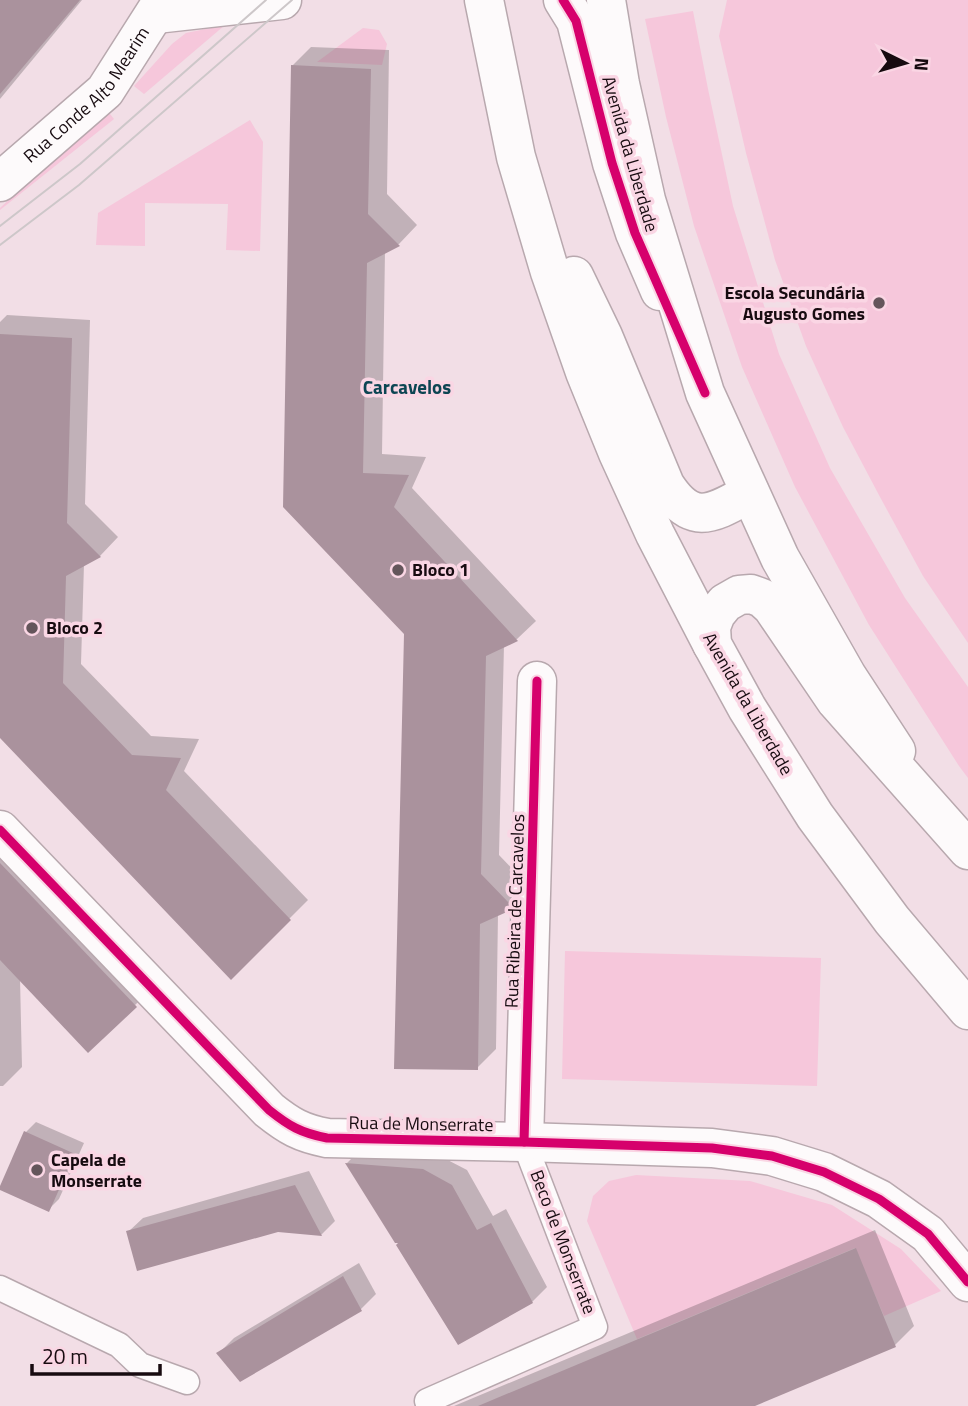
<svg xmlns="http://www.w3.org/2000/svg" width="968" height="1406" font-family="'Titillium Web',sans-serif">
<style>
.green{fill:#f6c7db}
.shadow{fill:#0003}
.building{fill:#aa929d}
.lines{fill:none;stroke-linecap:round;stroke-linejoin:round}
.service-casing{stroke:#b8a8ae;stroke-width:27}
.minor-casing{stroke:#b8a8ae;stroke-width:41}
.secondary-casing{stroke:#b8a8ae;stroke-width:41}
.trunk-casing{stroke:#b8a8ae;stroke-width:41}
.service{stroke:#fdfafb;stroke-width:24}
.minor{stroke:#fdfafb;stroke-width:38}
.secondary{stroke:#fdfafb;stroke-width:38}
.trunk{stroke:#fdfafb;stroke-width:38}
.tram{stroke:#cdc7c9;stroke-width:2}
.cycleway-casing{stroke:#fad6e4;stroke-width:13}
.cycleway{stroke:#d6006c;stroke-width:9}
.poi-dot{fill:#64555b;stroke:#fad6e4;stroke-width:2.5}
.labels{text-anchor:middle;stroke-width:7;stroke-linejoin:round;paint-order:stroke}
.street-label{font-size:18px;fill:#170b10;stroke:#fad6e4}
.poi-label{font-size:18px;font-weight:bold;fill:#170b10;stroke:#fad6e4;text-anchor:start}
.neighbourhood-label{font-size:19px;font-weight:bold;fill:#0d4553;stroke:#fad6e4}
</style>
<rect width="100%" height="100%" fill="#f2dee6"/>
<!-- green -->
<g class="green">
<path d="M 727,0 L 968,0 L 968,643 L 923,576 L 880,497 L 843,427 L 806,346 L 775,260 L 746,153 L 719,36 Z"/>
<path d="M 693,11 L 708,89 L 733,206 L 779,354 L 830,468 L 905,598 L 968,687 L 968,778 L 959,766 L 869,625 L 795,487 L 742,367 L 694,226 L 666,117 L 645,19 Z"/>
<path d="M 225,25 L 144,94 L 134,86 L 172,44 L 186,33 Z"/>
<path d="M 363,28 L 379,30 L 387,44 L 382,65 L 317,62 Z"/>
<path d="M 106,109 L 114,119 L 0,210 L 0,208 Z"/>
<path d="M 250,120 L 263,142 L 260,251 L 226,250 L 228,204 L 145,203 L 145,246 L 96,245 L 98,213 Z"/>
<path d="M 565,951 L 821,958 L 817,1086 L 562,1079 Z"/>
<path d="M 636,1175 L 750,1181 L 832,1205 L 901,1249 L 941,1291 L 884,1316 L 855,1248 L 637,1339 L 587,1221 L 593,1196 L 609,1181 Z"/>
</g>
<!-- shadow -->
<g class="shadow">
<path d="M 0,0 L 82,0 L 0,99 Z"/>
<path d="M 311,47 L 389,50 L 387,194 L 417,225 L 399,244 L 385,251 L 382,454 L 426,457 L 412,488 L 536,621 L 517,639 L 504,645 L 499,855 L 527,884 L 527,890 L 508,909 L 498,914 L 496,1049 L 477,1068 L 406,633 L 285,507 L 292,66 Z"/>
<path d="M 7,315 L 90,320 L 85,504 L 118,537 L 100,556 L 84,564 L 81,664 L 151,736 L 199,739 L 184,771 L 308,900 L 231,977 L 0,736 L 0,322 Z"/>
<path d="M 0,824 L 154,987 L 135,1005 L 20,978 L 22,1067 L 3,1086 L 0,1086 Z"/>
<path d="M 36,1122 L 84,1143 L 59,1199 L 48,1210 L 26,1132 Z"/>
<path d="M 362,1148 L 438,1155 L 467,1170 L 493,1216 L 506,1209 L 547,1287 L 532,1302 L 401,1242 L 396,1242 L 347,1163 Z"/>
<path d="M 309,1171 L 335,1221 L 321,1235 L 278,1231 L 128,1232 L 143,1218 Z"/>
<path d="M 875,1230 L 914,1326 L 895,1345 L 751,1406 L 454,1406 Z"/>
<path d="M 359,1263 L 376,1294 L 360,1310 L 219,1353 L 234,1338 Z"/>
</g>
<!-- building -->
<g class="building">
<path d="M 0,0 L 80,0 L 0,94 Z"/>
<path d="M 291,65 L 371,69 L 368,214 L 400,246 L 367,263 L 363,473 L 409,475 L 394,507 L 518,641 L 486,656 L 481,874 L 509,903 L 509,911 L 480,924 L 478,1070 L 394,1069 L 404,634 L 283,507 Z"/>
<path d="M 0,334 L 72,338 L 67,523 L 101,557 L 66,576 L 63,683 L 132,755 L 181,758 L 166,790 L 291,920 L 231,980 L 0,738 Z"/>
<path d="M 0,863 L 137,1007 L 88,1053 L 0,960 Z"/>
<path d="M 24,1131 L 75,1154 L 49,1212 L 0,1190 L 0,1186 Z"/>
<path d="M 345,1163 L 423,1169 L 452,1185 L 477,1230 L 491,1223 L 533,1303 L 458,1345 L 396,1245 L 398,1243 L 395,1243 Z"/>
<path d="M 295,1185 L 322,1236 L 278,1232 L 137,1271 L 126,1231 Z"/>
<path d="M 856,1248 L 896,1347 L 755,1406 L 478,1406 Z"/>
<path d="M 343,1276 L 362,1311 L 240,1382 L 216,1353 Z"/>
</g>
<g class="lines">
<!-- service casing -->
<g class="service-casing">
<g id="service">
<path d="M 0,1288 L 119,1345 L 140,1365 L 187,1382"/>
<path d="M 427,1401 L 595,1327 L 524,1142"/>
</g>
</g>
<!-- minor casing -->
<g class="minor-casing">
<g id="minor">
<path d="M 563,0 L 576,21 L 612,163 L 635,233 L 660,291"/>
<path d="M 156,14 L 282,0"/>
<path id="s1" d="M 0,182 L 105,91 L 163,0"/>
<path d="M 0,830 L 269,1110 C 289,1126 301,1133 327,1138 L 524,1142 L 712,1148 L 772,1156 L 824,1172 L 879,1199 L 928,1234 L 968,1282"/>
<path d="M 524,1142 L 537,681"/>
</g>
</g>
<!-- secondary casing -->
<g class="secondary-casing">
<g id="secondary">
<path d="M 484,0 L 516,157 L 550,272 L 585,372 L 618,453 L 655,534 L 712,644"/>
<path d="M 606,0 L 620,84 L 646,200 L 705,393 L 780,558 L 847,676 L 896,751"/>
<path d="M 574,276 L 603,336 L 665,485 C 693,528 713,513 750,493"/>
</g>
</g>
<!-- trunk casing -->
<g class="trunk-casing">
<path id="trunk" d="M 968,850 L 836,701 L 772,607 L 762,598 L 751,594 L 739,595 L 725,603 L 716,614 L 711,627 L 712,644 L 747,708 L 815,816 L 892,920 L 968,1010"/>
</g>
<!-- service -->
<use href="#service" class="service"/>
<!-- minor -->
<use href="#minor" class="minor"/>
<!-- secondary -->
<use href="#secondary" class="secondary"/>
<!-- trunk -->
<use href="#trunk" class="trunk"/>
<!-- tram -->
<g class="tram">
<path d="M 0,226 L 80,164 L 266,0"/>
<path d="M 0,245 L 79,185 L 292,0"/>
</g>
<!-- cycleway casing -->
<g class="cycleway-casing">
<g id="cycleway">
<path d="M 563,0 L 576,21 L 612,163 L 635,233 L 705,393"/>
<path d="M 0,830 L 269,1110 C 289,1126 301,1133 327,1138 L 524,1142 L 712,1148 L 772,1156 L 824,1172 L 879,1199 L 928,1234 L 968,1282"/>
<path d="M 524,1142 L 537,681"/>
</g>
</g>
<!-- cycleway -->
<use href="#cycleway" class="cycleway"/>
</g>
<!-- markers -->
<g class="poi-dot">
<circle cx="879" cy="303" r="7"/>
<circle cx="398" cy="570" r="7"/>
<circle cx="32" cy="628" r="7"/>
<circle cx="37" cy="1170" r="7"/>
</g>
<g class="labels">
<!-- street labels -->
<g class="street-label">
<text dy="6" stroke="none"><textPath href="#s1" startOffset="124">Rua Conde Alto Mearim</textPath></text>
<text transform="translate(630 154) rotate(74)" y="6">Avenida da Liberdade</text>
<text transform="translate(748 704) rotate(60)" y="6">Avenida da Liberdade</text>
<text transform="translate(515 911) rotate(-88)" y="6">Rua Ribeira de Carcavelos</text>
<text transform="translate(421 1124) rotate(1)" y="6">Rua de Monserrate</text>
<text transform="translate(563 1242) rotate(69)" y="6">Beco de Monserrate</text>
</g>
<!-- poi labels -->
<g class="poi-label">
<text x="865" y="299" text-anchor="end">Escola Secundária<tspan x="865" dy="21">Augusto Gomes</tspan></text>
<text x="412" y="576">Bloco 1</text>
<text x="46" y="634">Bloco 2</text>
<text x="51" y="1166">Capela de<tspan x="51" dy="21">Monserrate</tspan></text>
</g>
<!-- neighbourhood labels -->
<g class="neighbourhood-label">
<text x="407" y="394">Carcavelos</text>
</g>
</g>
<!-- north arrow -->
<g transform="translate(905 63) rotate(95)" stroke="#fad6e4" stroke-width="5" paint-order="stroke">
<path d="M0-5L12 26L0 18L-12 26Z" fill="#170b10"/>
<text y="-10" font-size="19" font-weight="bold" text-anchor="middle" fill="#170b10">N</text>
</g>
<!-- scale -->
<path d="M32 1364v10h128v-10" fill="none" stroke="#170b10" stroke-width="3.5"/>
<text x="42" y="1364" font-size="21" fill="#170b10" stroke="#fad6e4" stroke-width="5" paint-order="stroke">20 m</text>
</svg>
